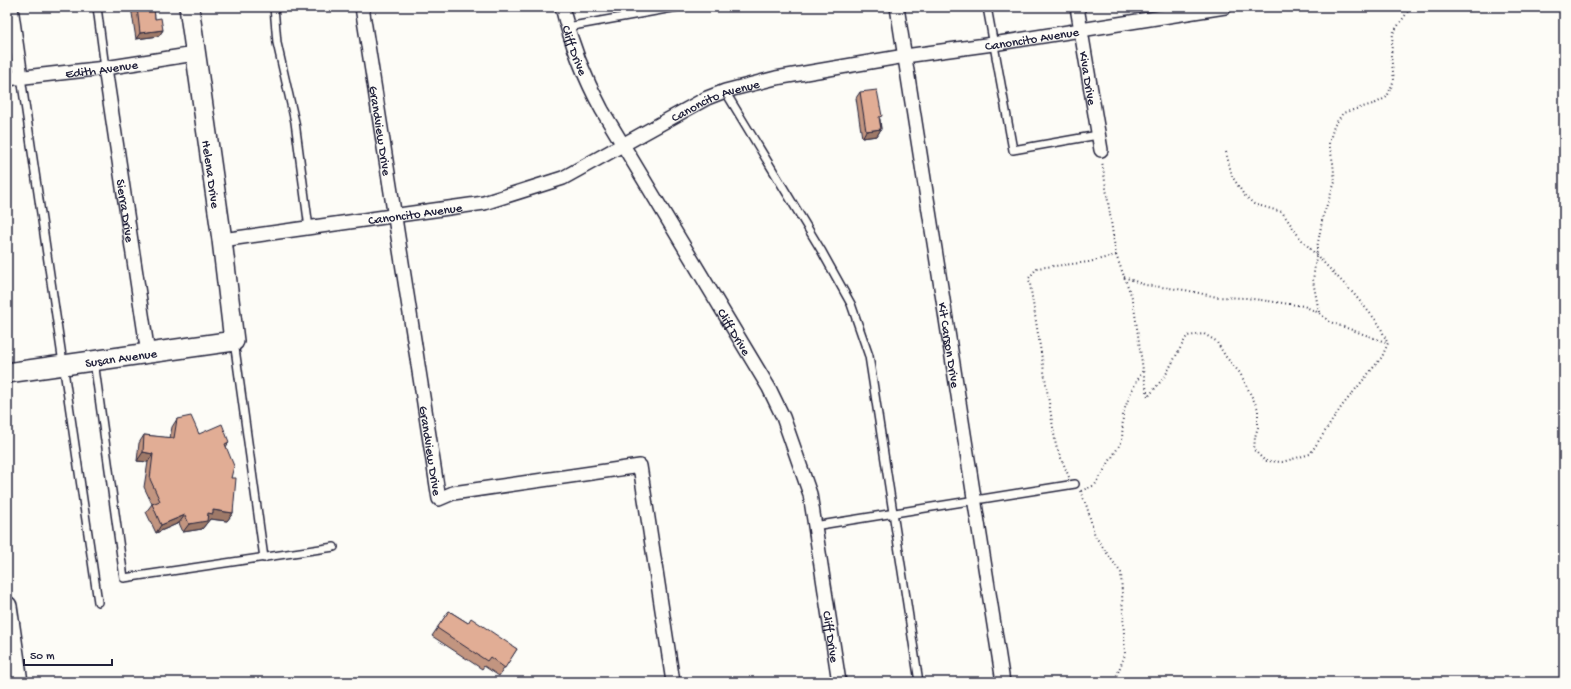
<svg xmlns="http://www.w3.org/2000/svg" width="1571" height="689" font-family="'Gochi Hand',sans-serif">
<style>
.lines{fill:none;stroke-linecap:round;stroke-linejoin:round}
.lane-casing{stroke:#22223b;stroke-width:10}
.street-casing{stroke:#22223b;stroke-width:16}
.secondary-casing{stroke:#22223b;stroke-width:22}
.path{stroke:#22223b;stroke-width:2;stroke-dasharray:1 3;stroke-linecap:butt}
.lane{stroke:#fdfcf7;stroke-width:7}
.street{stroke:#fdfcf7;stroke-width:13}
.secondary{stroke:#fdfcf7;stroke-width:19}
.wall{fill:#c29580;stroke:#22223b}
.shaded-wall{fill:#9e7968;stroke:#22223b}
.building{fill:#e1ad95;stroke:#22223b}
.labels{text-anchor:middle;stroke-width:3;stroke-linejoin:round;paint-order:stroke}
.street-label{font-size:13px;fill:#22223b;stroke:#fdfcf7}
</style>
<rect width="100%" height="100%" fill="#fdfcf7"/>
<filter id="ink" filterUnits="userSpaceOnUse"><feTurbulence type="fractalNoise" baseFrequency=".025" numOctaves="2"/><feDisplacementMap in="SourceGraphic" scale="8" xChannelSelector="R" yChannelSelector="G"/><feConvolveMatrix kernelMatrix="1 2 1 2 8 2 1 2 1" color-interpolation-filters="sRGB"/></filter>
<g filter="url(#ink)">
<g class="lines">
<!-- lane casing -->
<g class="lane-casing">
<g id="lane">
<path d="M 97,7 L 105,68"/>
<path d="M 274,7 L 277,43 L 295,122 L 309,228"/>
<path d="M 987,7 L 1013,150 L 1098,135"/>
<path d="M 567,27 L 678,7"/>
<path d="M 21,77 L 98,602"/>
<path d="M 725,91 L 821,250 L 851,304 L 869,356 L 919,682"/>
<path d="M 234,341 L 264,558"/>
<path d="M 94,361 L 124,578 L 334,547"/>
<path d="M 814,526 L 1075,484"/>
</g>
</g>
<!-- street casing -->
<g class="street-casing">
<g id="street">
<path d="M 11,7 L 21,77"/>
<path id="s1" d="M 362,7 L 439,499 L 453,493 L 640,466 L 673,682"/>
<path id="s2" d="M 562,7 C 571,43 584,77 602,110 L 769,388 L 783,417 L 810,494 L 839,682"/>
<path id="s3" d="M 897,7 L 1003,682"/>
<path id="s4" d="M 1077,7 L 1101,150"/>
<path id="s5" d="M 105,68 L 148,354"/>
<path id="s6" d="M 7,79 L 105,68 L 195,54"/>
<path id="s7" d="M 222,240 L 484,203 L 563,178 L 707,98 L 725,91 L 776,78 L 905,56 L 993,44 L 1225,7"/>
</g>
</g>
<!-- secondary casing -->
<g class="secondary-casing">
<g id="secondary">
<path id="s8" d="M 7,373 L 234,341 L 222,240 L 189,7"/>
<path d="M 7,606 L 18,682"/>
</g>
</g>
<!-- path -->
<g class="path">
<path d="M 1226,152 L 1232,176 L 1244,195 L 1254,204 L 1282,212 L 1300,238 L 1353,293 L 1379,324 L 1387,342"/>
<path d="M 1124,277 L 1145,285 L 1185,290 L 1217,297 L 1246,298 L 1304,306 L 1319,313 L 1330,322 L 1388,343 L 1382,357 L 1342,406 L 1310,454 L 1282,462 L 1265,461 L 1254,450 L 1255,437 L 1258,427 L 1258,409 L 1240,373 L 1226,357 L 1216,341 L 1204,334 L 1187,336 L 1165,376 L 1148,397 L 1143,370"/>
<path d="M 1319,312 L 1313,281 L 1317,248 L 1323,216 L 1335,182 L 1333,163 L 1329,143 L 1334,126 L 1343,113 L 1376,103 L 1387,97 L 1394,80 L 1391,56 L 1393,33 L 1411,7"/>
<path d="M 1069,477 L 1056,446 L 1029,278 L 1037,268 L 1089,262 L 1116,255 L 1102,161"/>
<path d="M 1080,491 L 1087,507 L 1095,536 L 1121,573 L 1125,655 L 1114,682"/>
<path d="M 1081,491 L 1095,485 L 1122,441 L 1123,414 L 1130,394 L 1143,370 L 1133,300 L 1116,255"/>
</g>
<!-- lane -->
<use href="#lane" class="lane"/>
<!-- street -->
<use href="#street" class="street"/>
<!-- secondary -->
<use href="#secondary" class="secondary"/>
</g>
<!-- wall -->
<g class="wall">
<path d="M 131,7 L 154,7 L 155,19 L 163,30 L 159,36 L 136,39 Z"/>
<path d="M 860,92 L 880,119 L 881,129 L 877,136 L 862,138 L 856,98 Z"/>
<path d="M 177,419 L 199,434 L 229,442 L 226,447 L 231,478 L 233,513 L 227,521 L 210,519 L 202,529 L 183,532 L 179,523 L 156,533 L 146,512 L 152,504 L 144,487 L 148,462 L 137,461 L 139,443 L 144,435 L 170,438 L 172,427 Z"/>
<path d="M 449,611 L 468,623 L 517,649 L 499,676 L 484,666 L 482,669 L 432,636 Z"/>
</g>
<!-- shaded-wall -->
<g class="shaded-wall">
<path d="M 163,30 L 159,36 L 136,39 L 140,33 Z"/>
<path d="M 881,129 L 877,136 L 862,138 L 866,131 Z"/>
<path d="M 143,452 L 153,454 L 148,462 L 137,461 Z"/>
<path d="M 213,510 L 233,513 L 227,521 L 210,519 L 202,529 L 183,532 L 189,524 Z"/>
<path d="M 185,515 L 179,523 L 156,533 L 161,525 Z"/>
</g>
<!-- building -->
<g class="building">
<path d="M 137,7 L 154,7 L 155,19 L 161,18 L 163,30 L 140,33 Z"/>
<path d="M 877,90 L 882,116 L 879,117 L 881,129 L 866,131 L 860,92 Z"/>
<path d="M 191,416 L 199,434 L 222,424 L 229,442 L 225,444 L 234,466 L 231,478 L 236,478 L 233,513 L 213,510 L 213,514 L 208,513 L 207,521 L 189,524 L 185,515 L 161,525 L 152,504 L 160,501 L 150,479 L 153,454 L 143,452 L 144,435 L 174,438 L 177,419 Z"/>
<path d="M 449,611 L 468,623 L 471,618 L 517,649 L 505,668 L 490,657 L 487,661 L 437,628 Z"/>
</g>
</g>
<g class="labels">
<!-- street labels -->
<g class="street-label">
<text dy="5" stroke="none"><textPath href="#s7" startOffset="843">Canoncito Avenue</textPath></text>
<text dy="5" stroke="none"><textPath href="#s2" startOffset="45">Cliff Drive</textPath></text>
<text dy="5" stroke="none"><textPath href="#s6" startOffset="95">Edith Avenue</textPath></text>
<text dy="5" stroke="none"><textPath href="#s4" startOffset="72">Kiva Drive</textPath></text>
<text dy="5" stroke="none"><textPath href="#s7" startOffset="519">Canoncito Avenue</textPath></text>
<text dy="5" stroke="none"><textPath href="#s1" startOffset="125">Grandview Drive</textPath></text>
<text transform="translate(212 174) rotate(82)" y="5">Helena Drive</text>
<text dy="5" stroke="none"><textPath href="#s5" startOffset="144">Sierra Drive</textPath></text>
<text dy="5" stroke="none"><textPath href="#s7" startOffset="195">Canoncito Avenue</textPath></text>
<text dy="5" stroke="none"><textPath href="#s2" startOffset="369">Cliff Drive</textPath></text>
<text dy="5" stroke="none"><textPath href="#s3" startOffset="342">Kit Carson Drive</textPath></text>
<text dy="5" stroke="none"><textPath href="#s8" startOffset="115">Susan Avenue</textPath></text>
<text dy="5" stroke="none"><textPath href="#s1" startOffset="449">Grandview Drive</textPath></text>
<text dy="5" stroke="none"><textPath href="#s2" startOffset="693">Cliff Drive</textPath></text>
</g>
</g>
<!-- margin -->
<rect width="1571" height="689" fill="none" stroke="#fdfcf7" stroke-width="24"/>
<rect x="12" y="12" width="1547" height="665" fill="none" stroke="#22223b" stroke-width="1.5" filter="url(#ink)"/>
<!-- scale -->
<path d="M24 659v6h88v-6" fill="none" stroke="#22223b" stroke-width="2"/>
<text x="30" y="659" font-size="12" fill="#22223b" stroke="#fdfcf7" stroke-width="3" paint-order="stroke">50 m</text>
</svg>
